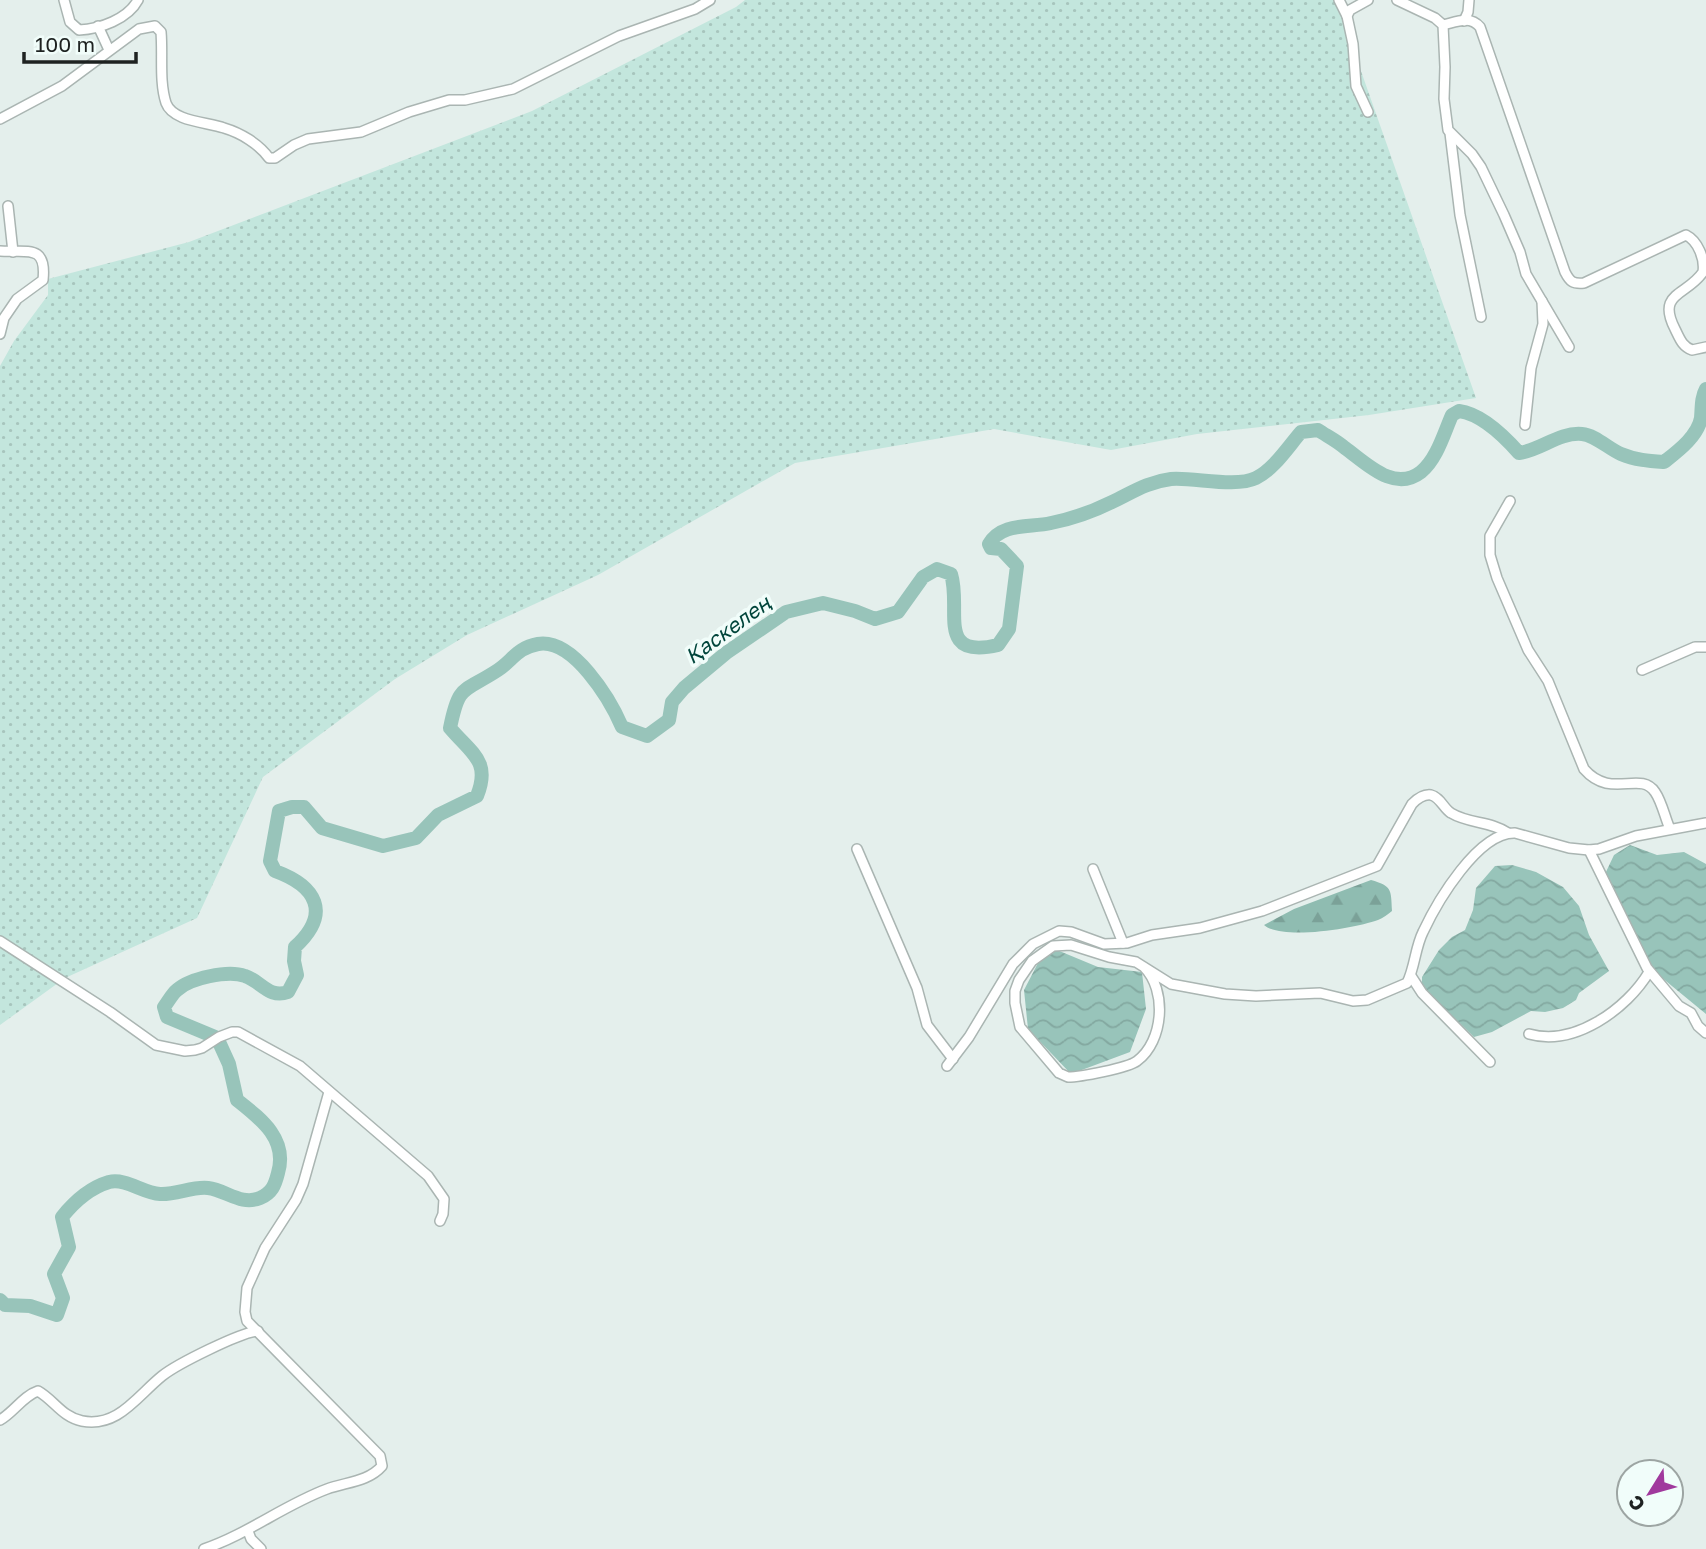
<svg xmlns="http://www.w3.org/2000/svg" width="1706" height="1549" font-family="'Golos Text',sans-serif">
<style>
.grass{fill:url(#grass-dots)}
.forest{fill:url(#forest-firs)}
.water{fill:url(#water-waves)}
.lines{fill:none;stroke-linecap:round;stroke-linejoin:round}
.river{stroke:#98c4ba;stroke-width:14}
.street-casing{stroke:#aab5b2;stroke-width:12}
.street{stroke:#fff;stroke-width:9}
.labels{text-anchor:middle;stroke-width:7;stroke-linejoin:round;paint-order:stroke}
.water-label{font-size:21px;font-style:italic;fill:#00453b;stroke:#f1fdfa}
</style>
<defs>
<pattern id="grass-dots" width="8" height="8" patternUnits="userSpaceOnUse" patternTransform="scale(1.75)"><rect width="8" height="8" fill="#c3e6dd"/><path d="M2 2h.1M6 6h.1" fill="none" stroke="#a7c5bd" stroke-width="1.8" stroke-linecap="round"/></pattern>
<pattern id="forest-firs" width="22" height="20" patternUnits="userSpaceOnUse" patternTransform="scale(1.75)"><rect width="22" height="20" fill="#8fbcb1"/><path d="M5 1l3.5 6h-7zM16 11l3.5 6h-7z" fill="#7ba198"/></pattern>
<pattern id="water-waves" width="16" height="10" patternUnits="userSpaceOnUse" patternTransform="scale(1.75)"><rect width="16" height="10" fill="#98c4ba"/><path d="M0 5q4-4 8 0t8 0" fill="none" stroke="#83a8a0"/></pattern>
</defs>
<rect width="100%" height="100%" fill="#e4efec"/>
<!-- grass -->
<path class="grass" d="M 745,0 L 1336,0 L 1476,398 L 1369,415 L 1197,434 L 1111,450 L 994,429 L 795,463 L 598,575 L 467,635 L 395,679 L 263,777 L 197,918 L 65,978 L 0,1025 L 0,366 L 14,341 L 48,295 L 48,279 L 189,242 L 532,111 L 736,7 Z"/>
<!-- forest -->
<path class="forest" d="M 1371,880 C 1392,886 1391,889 1392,911 C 1388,914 1383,918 1378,920 C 1356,928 1282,941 1264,925 L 1294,909 Z"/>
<!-- water -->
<g class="water">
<path d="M 1630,845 L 1657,855 L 1684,852 L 1706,864 L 1706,1014 L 1650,968 L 1605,874 L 1614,855 Z"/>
<path d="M 1512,865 L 1536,872 L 1563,887 L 1579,906 L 1589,935 L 1609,971 L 1579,993 L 1576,1000 L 1563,1008 L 1545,1012 L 1531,1011 L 1492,1032 L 1474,1037 L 1422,987 L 1422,977 L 1439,950 L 1452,937 L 1465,930 L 1473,910 L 1476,888 L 1495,866 Z"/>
<path d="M 1057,950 L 1098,967 L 1142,972 L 1146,1009 L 1130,1052 L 1071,1074 L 1028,1029 L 1024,990 L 1038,963 Z"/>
</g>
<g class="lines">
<!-- river -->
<g class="river">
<path d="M 215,1037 L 167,1017 L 164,1007 C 168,1002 172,994 177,990 C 190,978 228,970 245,976 C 261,981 269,999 288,992 L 297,975 L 294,961 L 295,947 C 332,913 316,886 275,871 L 270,861 L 279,811 L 292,807 L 304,807 L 322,828 L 383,846 L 416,838 L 438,815 L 477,796 C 491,761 472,754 450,728 C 459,683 463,693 498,670 C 513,660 517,648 538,644 C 573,638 610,699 622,727 L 647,736 L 669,720 L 672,702 L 684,688 L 726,653 L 786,612 L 823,603 L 855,611 L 875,619 L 898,612 L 923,577 L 937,569 L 951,574 C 962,609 935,660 998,645 L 1009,629 L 1017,566 L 1001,549 L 991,548 L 989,544 C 1002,522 1030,528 1051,523 C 1071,519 1094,511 1112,502 C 1133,492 1147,482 1171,479 C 1194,477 1235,488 1256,478 C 1274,469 1288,447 1301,432 L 1318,430 C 1327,436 1337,441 1345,448 C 1366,463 1394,493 1421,472 C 1437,459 1444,433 1452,415 L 1459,411 C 1482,414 1504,436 1519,453 C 1541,450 1559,432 1582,434 C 1595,435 1609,449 1621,454 C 1635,460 1650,461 1664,462 C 1678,451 1698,436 1701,418 C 1702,407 1701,398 1706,389"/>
<path d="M 0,1300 L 5,1305 L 30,1306 L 57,1315 L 63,1298 L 54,1274 L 69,1247 L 62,1217 C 74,1202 89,1188 109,1182 C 126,1178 143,1193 160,1194 C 176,1195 193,1186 208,1188 C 226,1190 241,1206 260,1198 C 272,1193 275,1185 278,1173 C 288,1139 261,1119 237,1100 L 229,1064 L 219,1042"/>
</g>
<!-- street casing -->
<g class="street-casing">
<g id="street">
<path d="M 64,0 L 70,22 L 79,30 C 100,29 128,19 138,0"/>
<path d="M 1339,0 L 1347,16"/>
<path d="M 1397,0 L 1435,18 L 1443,25 L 1445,67 L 1444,99 L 1448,130 L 1472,154 L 1481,167 L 1504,215 L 1520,252 L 1526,274 L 1569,347"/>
<path d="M 1464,21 L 1468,12 L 1469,0"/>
<path d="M 1443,25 C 1456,22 1470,15 1480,27 L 1565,272 C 1570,282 1573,284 1584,283 L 1686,235 C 1698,241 1705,259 1703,272 C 1687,296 1656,292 1675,329 C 1680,339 1682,346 1692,350 L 1706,347"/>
<path d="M 98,26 L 109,50"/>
<path d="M 1368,112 L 1356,86 L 1353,44 L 1347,16 L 1350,10 L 1368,0"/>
<path d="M 0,119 L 62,86 L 139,29 L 155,26 L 161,32 C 163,55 159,81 166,103 C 173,122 208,122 224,128 C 241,133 259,144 269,158 L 275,158 L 294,145 L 308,139 L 361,132 L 409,112 L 449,100 L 465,100 L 513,89 L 619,36 L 695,9 L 710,0"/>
<path d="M 1450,133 L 1460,215 L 1481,317"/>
<path d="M 8,206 L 13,252"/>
<path d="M 0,251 C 26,253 47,243 43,280 L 17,299 L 4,318 L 0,334"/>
<path d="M 1525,425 L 1531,368 L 1543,324 L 1542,301"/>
<path d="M 1510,501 L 1490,536 L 1490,555 L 1497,578 L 1528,650 L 1548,681 L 1584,769 C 1611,800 1640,770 1655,792 C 1662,802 1665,818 1670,829"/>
<path d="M 1642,670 L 1695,647 L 1706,647"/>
<path d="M 857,849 L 917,988 L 927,1025 L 953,1059"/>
<path d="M 1589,850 L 1647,968 L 1679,1006 L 1691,1013 L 1698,1026 L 1706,1033"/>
<path d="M 1093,869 L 1123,943"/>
<path d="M 0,941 L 110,1012 L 156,1045 L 185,1051 L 195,1050 L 202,1048 L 219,1037 L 232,1032 L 238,1032 L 300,1066 L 428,1176 L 444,1199 L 443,1214 L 440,1221"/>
<path d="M 1144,967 C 1167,990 1164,1041 1137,1061 C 1128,1068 1080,1077 1068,1077 L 1059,1073 L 1020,1027 L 1015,1003 L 1015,991 L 1019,980 L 1032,961 L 1053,946 L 1071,945 L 1109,957 L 1136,962 L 1171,984 L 1225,994 L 1256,996 L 1320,993 L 1353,1001 L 1367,1000 L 1407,983 C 1415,967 1415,948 1423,932 C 1437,902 1478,832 1515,833 L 1569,848 L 1589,850 L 1599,849 L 1636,836 L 1706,823"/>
<path d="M 1411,976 L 1422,993 L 1490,1062"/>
<path d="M 1529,1034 C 1574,1047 1627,1009 1649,972"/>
<path d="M 947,1066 L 969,1037 L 1013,964 L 1033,944 L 1059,931 L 1071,932 L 1104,944 L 1127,943 L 1152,935 L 1200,928 L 1262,911 L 1377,866 L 1412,804 C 1417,799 1424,794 1431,795 C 1440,797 1444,809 1451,813 C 1469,824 1491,821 1508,833"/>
<path d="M 0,1420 C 14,1412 23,1396 38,1391 C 54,1400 62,1417 82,1421 C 118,1428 137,1396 162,1376 C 177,1364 241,1332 258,1331"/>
<path d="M 248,1531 L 251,1539 L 261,1549"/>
<path d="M 204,1549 C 248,1534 284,1505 327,1489 C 346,1482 368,1482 382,1466 L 380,1456 L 247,1321 L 245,1312 L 247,1288 L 265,1248 L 296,1200 L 303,1184 L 329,1092"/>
</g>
</g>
<!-- street -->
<use href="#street" class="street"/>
</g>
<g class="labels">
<!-- water labels -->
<g class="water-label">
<text transform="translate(728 630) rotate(-36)" y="7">Қаскелең</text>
</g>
</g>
<!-- north arrow -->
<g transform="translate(1650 1493) rotate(233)"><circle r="33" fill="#f1fdfa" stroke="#9da5a3" stroke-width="2"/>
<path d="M0-5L12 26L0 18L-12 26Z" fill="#a0399d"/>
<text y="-10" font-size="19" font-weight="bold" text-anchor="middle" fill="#1e2221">С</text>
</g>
<!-- scale -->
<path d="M24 52v10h112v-10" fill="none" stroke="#1e2221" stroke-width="3.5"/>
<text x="35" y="52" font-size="21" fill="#1e2221" stroke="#f1fdfa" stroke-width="5" paint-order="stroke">100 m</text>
</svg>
